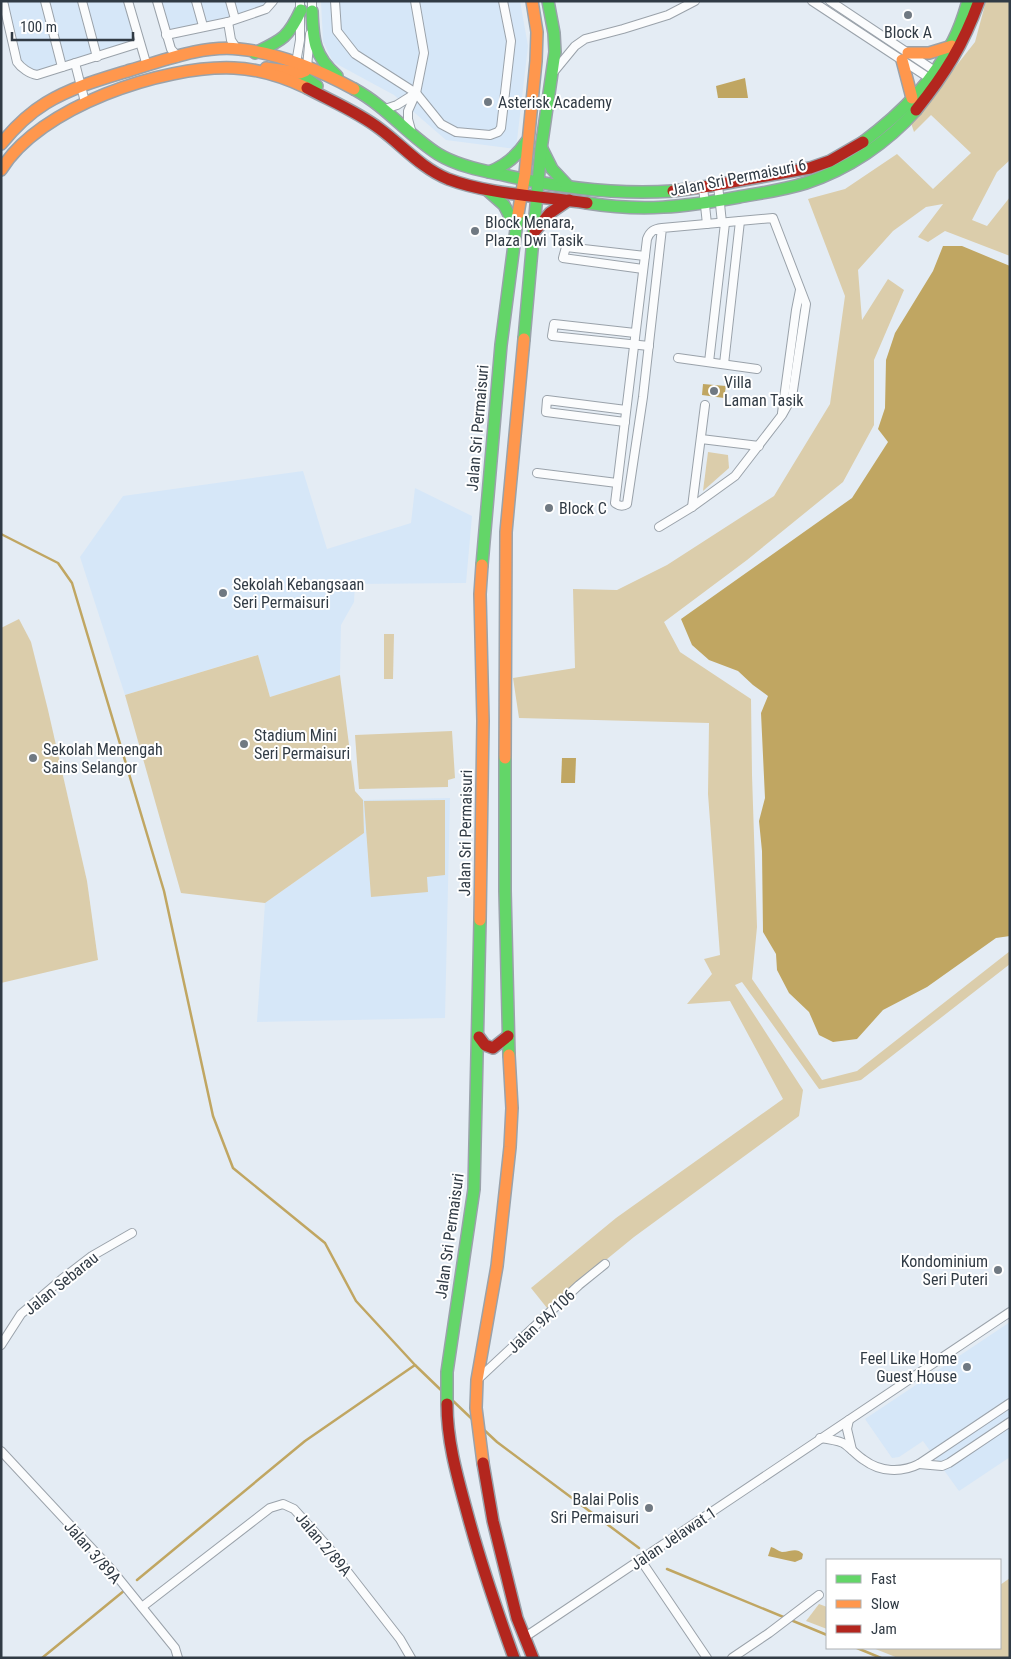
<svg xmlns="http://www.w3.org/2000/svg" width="1011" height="1659" font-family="'Roboto Condensed',sans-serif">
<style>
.built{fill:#d6e7f8}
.green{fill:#dbcdab}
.water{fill:#c0a662}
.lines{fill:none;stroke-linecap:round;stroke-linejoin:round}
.stream{stroke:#c0a662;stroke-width:2.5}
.street-casing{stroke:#9aa2aa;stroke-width:10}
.fast-casing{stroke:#9aa2aa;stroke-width:14}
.slow-casing{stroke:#9aa2aa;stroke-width:14}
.jam-casing{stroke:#9aa2aa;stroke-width:14}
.street{stroke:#fbfcfd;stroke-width:8}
.fast{stroke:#63d668;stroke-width:11}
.slow{stroke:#ff974d;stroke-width:11}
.jam{stroke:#b3261e;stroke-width:11}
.poi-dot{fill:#707982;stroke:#fff;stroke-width:2}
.labels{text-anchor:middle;stroke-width:4;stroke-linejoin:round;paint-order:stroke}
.poi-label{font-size:16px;fill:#313b45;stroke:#fff;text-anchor:start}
.street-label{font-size:16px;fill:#313b45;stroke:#fff}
</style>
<rect width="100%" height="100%" fill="#e4ecf4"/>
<!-- built -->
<g class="built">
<path d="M 6,1 L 125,1 L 136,41 L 36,72 L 21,63 Z"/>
<path d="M 160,1 L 270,1 L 264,7 L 230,18 L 169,31 Z"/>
<path d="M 321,1 L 520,1 L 528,46 L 516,149 L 446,140 L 394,95 L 333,62 L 323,42 Z"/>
<path d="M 303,471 L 327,549 L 411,523 L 415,488 L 472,516 L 466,583 L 355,584 L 354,602 L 341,625 L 340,675 L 270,697 L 257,655 L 125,695 L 80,557 L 123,496 Z"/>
<path d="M 450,798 L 445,1018 L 257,1022 L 265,903 L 364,833 L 363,800 Z"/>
<path d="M 1010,1322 L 1010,1457 L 959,1491 L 923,1441 L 899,1457 L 892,1458 L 865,1419 Z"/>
</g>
<!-- green -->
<g class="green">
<path d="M 986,1 L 1010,1 L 1010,160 L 997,172 L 972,220 L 987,226 L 1010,197 L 1010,256 L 945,231 L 928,242 L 918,237 L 943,204 L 926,207 L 893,231 L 858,270 L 862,320 L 888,279 L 904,290 L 874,360 L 874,425 L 843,482 L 747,560 L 664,622 L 680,652 L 751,699 L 752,775 L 757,927 L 752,979 L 822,1080 L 857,1071 L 1010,951 L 1010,964 L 861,1080 L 819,1089 L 742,982 L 735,985 L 803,1090 L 799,1116 L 634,1237 L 547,1308 L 531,1288 L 616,1218 L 783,1099 L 730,1001 L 687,1004 L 712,974 L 704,959 L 720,955 L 708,794 L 709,723 L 519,718 L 513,678 L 575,668 L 573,589 L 617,590 L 667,565 L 774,496 L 830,404 L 845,296 L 808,199 L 845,189 L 897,154 L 933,189 L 971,153 L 931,115 L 914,132 L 911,123 L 975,42 Z"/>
<path d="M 708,452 L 728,455 L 729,468 L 703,491 Z"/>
<path d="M 19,619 L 31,642 L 48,710 L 87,881 L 98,960 L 1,983 L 1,628 Z"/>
<path d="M 384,634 L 394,634 L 393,679 L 384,679 Z"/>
<path d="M 258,655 L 270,697 L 340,675 L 355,791 L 363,800 L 364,833 L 265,903 L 181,893 L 125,695 Z"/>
<path d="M 452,731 L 455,778 L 448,780 L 448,787 L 359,789 L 355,735 Z"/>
<path d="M 445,800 L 445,875 L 427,877 L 428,892 L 371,897 L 364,801 Z"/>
<path d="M 1010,1578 L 1010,1658 L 898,1658 L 873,1648 L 1000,1648 L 1000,1585 Z"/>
<path d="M 819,1604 L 827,1607 L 827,1629 L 806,1621 Z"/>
</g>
<!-- water -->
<g class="water">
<path d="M 745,78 L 748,98 L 718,98 L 716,86 Z"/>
<path d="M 943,246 L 962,246 L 1010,266 L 1010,936 L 996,938 L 927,987 L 883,1010 L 857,1039 L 833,1042 L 819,1035 L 809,1012 L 789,993 L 777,970 L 776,954 L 763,932 L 762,851 L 759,821 L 765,798 L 761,713 L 768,696 L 753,685 L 738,671 L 709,660 L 692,645 L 681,619 L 852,498 L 888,442 L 878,429 L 885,408 L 886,360 L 895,333 L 933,271 Z"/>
<path d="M 703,384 L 726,386 L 724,398 L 702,395 Z"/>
<path d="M 562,758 L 576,758 L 575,783 L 561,783 Z"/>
<path d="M 771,1547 C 775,1548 778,1551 782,1552 C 791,1552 796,1547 803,1554 L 802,1559 L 795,1562 L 768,1556 Z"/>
</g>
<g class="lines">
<!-- stream -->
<g class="stream">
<path d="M 1,534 L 58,563 L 72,583 L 164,891 L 213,1116 L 233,1168 L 325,1243 L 356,1301 L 415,1365 L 443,1392"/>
<path d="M 451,1399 L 472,1419"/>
<path d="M 482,1428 L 497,1442 L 639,1548"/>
<path d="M 667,1569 L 827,1635"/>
<path d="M 137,1580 L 305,1441 L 415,1365"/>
<path d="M 857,1648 L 881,1658"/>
<path d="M 42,1658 L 125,1590"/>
</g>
<!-- street casing -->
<g class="street-casing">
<g id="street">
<path d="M 3,1 L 17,62 C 21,68 30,74 37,75 L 139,43"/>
<path d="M 45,1 L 62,67"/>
<path d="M 82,1 L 97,57"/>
<path d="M 128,1 L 147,66"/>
<path d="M 157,1 L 171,49 L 178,57"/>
<path d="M 196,1 L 203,26"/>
<path d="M 230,1 L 235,19"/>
<path d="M 312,1 L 312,15"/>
<path d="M 335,1 L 337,31 L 355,54 L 416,93 L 441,124 L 456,132 L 490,135 L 498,132 L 501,128 L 511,41 L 503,1"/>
<path d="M 812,1 L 929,78"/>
<path d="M 830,1 L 935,71"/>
<path d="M 228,22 L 231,40 L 237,49"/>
<path d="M 166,35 L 228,22 L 266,9 L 273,1"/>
<path d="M 75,63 L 85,102"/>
<path d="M 296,63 L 300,40 L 300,1"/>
<path d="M 307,67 L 310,34"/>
<path d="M 552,74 L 575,46 L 585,39 L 623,29 L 668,15 L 695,1"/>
<path d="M 385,109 L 397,105 L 416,93"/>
<path d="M 411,130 L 408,119 L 408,111 L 416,93 L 424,53 L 415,1"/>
<path d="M 718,185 L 722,223"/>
<path d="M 703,187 L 707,224"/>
<path d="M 643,269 L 563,258 L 566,247 L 645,256"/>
<path d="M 635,333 L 554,324 L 552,336 L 649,346"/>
<path d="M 678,358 L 757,369"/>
<path d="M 709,362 L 725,223"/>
<path d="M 724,364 L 740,221"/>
<path d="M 782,413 L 796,310 L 800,290"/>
<path d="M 625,422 L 546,412 L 547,400 L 626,410"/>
<path d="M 701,439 L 759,446"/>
<path d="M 537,473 L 617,483"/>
<path d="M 692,507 L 705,405"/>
<path d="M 659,527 L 692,507 L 735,476 L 782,415 L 792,397 L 806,304 L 773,218 L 662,228 C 654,229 650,231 647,239 L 615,503 C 619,506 622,507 627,504 L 643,397 L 662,228"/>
<path d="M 1,1345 L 21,1314 L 62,1279 L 92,1256 L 132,1233"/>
<path d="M 477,1380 L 579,1285 L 605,1264"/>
<path d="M 849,1420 L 847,1429 L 852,1450"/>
<path d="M 820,1438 C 828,1439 836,1440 843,1443 C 851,1448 856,1455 864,1460 C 880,1472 901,1473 919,1464 L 1010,1403"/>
<path d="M 1,1451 L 111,1569 L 175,1648 L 178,1658"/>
<path d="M 919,1464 L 942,1466 L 949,1463 L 1010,1422"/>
<path d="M 640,1559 L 707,1658"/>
<path d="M 142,1607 L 270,1508 L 283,1504 L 294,1509 L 329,1548 L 400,1639 L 411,1658"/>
<path d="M 525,1637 L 1010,1312"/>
<path d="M 732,1658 L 769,1633 L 819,1595"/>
</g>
</g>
<!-- fast casing -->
<g class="fast-casing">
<g id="fast">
<path d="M 312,11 C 313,40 314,56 337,76"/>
<path d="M 255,53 C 282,40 288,38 301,10"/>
<path d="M 296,63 L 304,77 L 317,86"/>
<path d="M 354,89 C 387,107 408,135 438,154 C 456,165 478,170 499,174 C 555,187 615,195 673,191"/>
<path d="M 863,142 C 898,116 934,81 953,41 C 960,28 964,15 968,1"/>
<path d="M 542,149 L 552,169 L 568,186"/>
<path d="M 489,172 C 506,166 517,156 527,141"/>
<path d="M 487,190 L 504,205 L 515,226"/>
<path d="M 587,203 C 643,212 684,207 739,197 C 761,193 784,190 806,183 C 848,169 887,143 916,110"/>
<path d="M 524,339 L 541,149 L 555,52 L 554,33 L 548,1"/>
<path d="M 482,565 L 501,345 L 518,214"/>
<path d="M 505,758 L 505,891 L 509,1055"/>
<path d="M 447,1404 L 447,1372 L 474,1189 L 480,920"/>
</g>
</g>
<!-- slow casing -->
<g class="slow-casing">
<g id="slow">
<path d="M 908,53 L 929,53 L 952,46"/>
<path d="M 902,60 L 912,98"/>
<path d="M 266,68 L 300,73 L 305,71"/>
<path d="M 1,144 C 14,128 28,114 46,103 C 72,87 102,79 131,70 C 165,60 203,45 239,49 C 279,53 319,70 354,89"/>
<path d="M 1,170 C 39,107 163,65 234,68 C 258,69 284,77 307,88"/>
<path d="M 518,214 L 525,174 L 536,61 L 537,32 L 532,1"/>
<path d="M 505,758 L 506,532 L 524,339"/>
<path d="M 480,920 L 483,721 L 480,594 L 482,565"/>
<path d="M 483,1463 L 476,1408 L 477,1380 L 497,1266 L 510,1147 L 512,1108 L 509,1055"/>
</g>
</g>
<!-- jam casing -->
<g class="jam-casing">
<g id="jam">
<path d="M 307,88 C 331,101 358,112 380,129 C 403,146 421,168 448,179 C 490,195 543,196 587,203"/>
<path d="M 916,110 C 945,74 963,45 979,1"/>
<path d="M 673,191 L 710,186 L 810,168 L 830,161 L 863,142"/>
<path d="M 535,231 L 550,213 L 569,200"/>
<path d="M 479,1037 L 485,1045 L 493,1048 L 508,1036"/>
<path d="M 447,1404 C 447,1443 458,1479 468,1516 C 481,1564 497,1611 514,1658"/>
<path d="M 483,1463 L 493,1521 L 517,1618 L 533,1658"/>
</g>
</g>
<!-- street -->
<use href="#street" class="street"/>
<!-- fast -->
<use href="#fast" class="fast"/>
<!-- slow -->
<use href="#slow" class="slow"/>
<!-- jam -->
<use href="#jam" class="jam"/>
</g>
<!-- markers -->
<g class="poi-dot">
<circle cx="908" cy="15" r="5"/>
<circle cx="488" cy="102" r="5"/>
<circle cx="475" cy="231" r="5"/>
<circle cx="714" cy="391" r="5"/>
<circle cx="549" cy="508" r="5"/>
<circle cx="223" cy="593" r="5"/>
<circle cx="244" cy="744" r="5"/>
<circle cx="33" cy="758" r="5"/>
<circle cx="998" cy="1270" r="5"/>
<circle cx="967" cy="1367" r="5"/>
<circle cx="649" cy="1508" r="5"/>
</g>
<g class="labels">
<!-- poi labels -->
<g class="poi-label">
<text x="908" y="38" text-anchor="middle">Block A</text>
<text x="498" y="108">Asterisk Academy</text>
<text x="485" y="228">Block Menara,<tspan x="485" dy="18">Plaza Dwi Tasik</tspan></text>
<text x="724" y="388">Villa<tspan x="724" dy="18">Laman Tasik</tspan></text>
<text x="559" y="514">Block C</text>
<text x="233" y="590">Sekolah Kebangsaan<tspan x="233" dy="18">Seri Permaisuri</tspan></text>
<text x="254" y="741">Stadium Mini<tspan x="254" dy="18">Seri Permaisuri</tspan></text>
<text x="43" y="755">Sekolah Menengah<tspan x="43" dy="18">Sains Selangor</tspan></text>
<text x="988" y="1267" text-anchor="end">Kondominium<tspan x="988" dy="18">Seri Puteri</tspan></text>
<text x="957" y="1364" text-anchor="end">Feel Like Home<tspan x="957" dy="18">Guest House</tspan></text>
<text x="639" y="1505" text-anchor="end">Balai Polis<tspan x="639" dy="18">Sri Permaisuri</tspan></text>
</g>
<!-- street labels -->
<g class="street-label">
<text transform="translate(738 177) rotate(-11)" y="6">Jalan Sri Permaisuri 6</text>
<text transform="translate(477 428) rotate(-85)" y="6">Jalan Sri Permaisuri</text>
<text transform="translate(465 833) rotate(-89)" y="6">Jalan Sri Permaisuri</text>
<text transform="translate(449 1236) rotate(-82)" y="6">Jalan Sri Permaisuri</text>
<text transform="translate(61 1283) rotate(-39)" y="6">Jalan Sebarau</text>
<text transform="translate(541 1321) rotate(-43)" y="6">Jalan 9A/106</text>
<text transform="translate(673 1538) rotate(-34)" y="6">Jalan Jelawat 1</text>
<text transform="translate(324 1544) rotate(50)" y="6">Jalan 2/89A</text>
<text transform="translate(93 1552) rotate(49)" y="6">Jalan 3/89A</text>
</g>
</g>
<!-- border -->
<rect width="1011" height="1659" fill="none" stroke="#313b45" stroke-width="5"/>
<!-- legend -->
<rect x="826" y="1559" width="175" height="90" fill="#ffffff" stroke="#adb1b5"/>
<rect x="836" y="1575" width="25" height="8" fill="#63d668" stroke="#adb1b5"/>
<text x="871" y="1584" font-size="15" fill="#313b45">Fast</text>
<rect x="836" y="1600" width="25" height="8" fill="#ff974d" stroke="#adb1b5"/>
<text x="871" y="1609" font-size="15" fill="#313b45">Slow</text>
<rect x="836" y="1625" width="25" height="8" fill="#b3261e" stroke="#adb1b5"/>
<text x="871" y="1634" font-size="15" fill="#313b45">Jam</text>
<!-- scale -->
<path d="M12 32v8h121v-8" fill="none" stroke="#313b45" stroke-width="2.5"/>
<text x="20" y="32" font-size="15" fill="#313b45" stroke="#ffffff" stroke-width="4" paint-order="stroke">100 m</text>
</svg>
